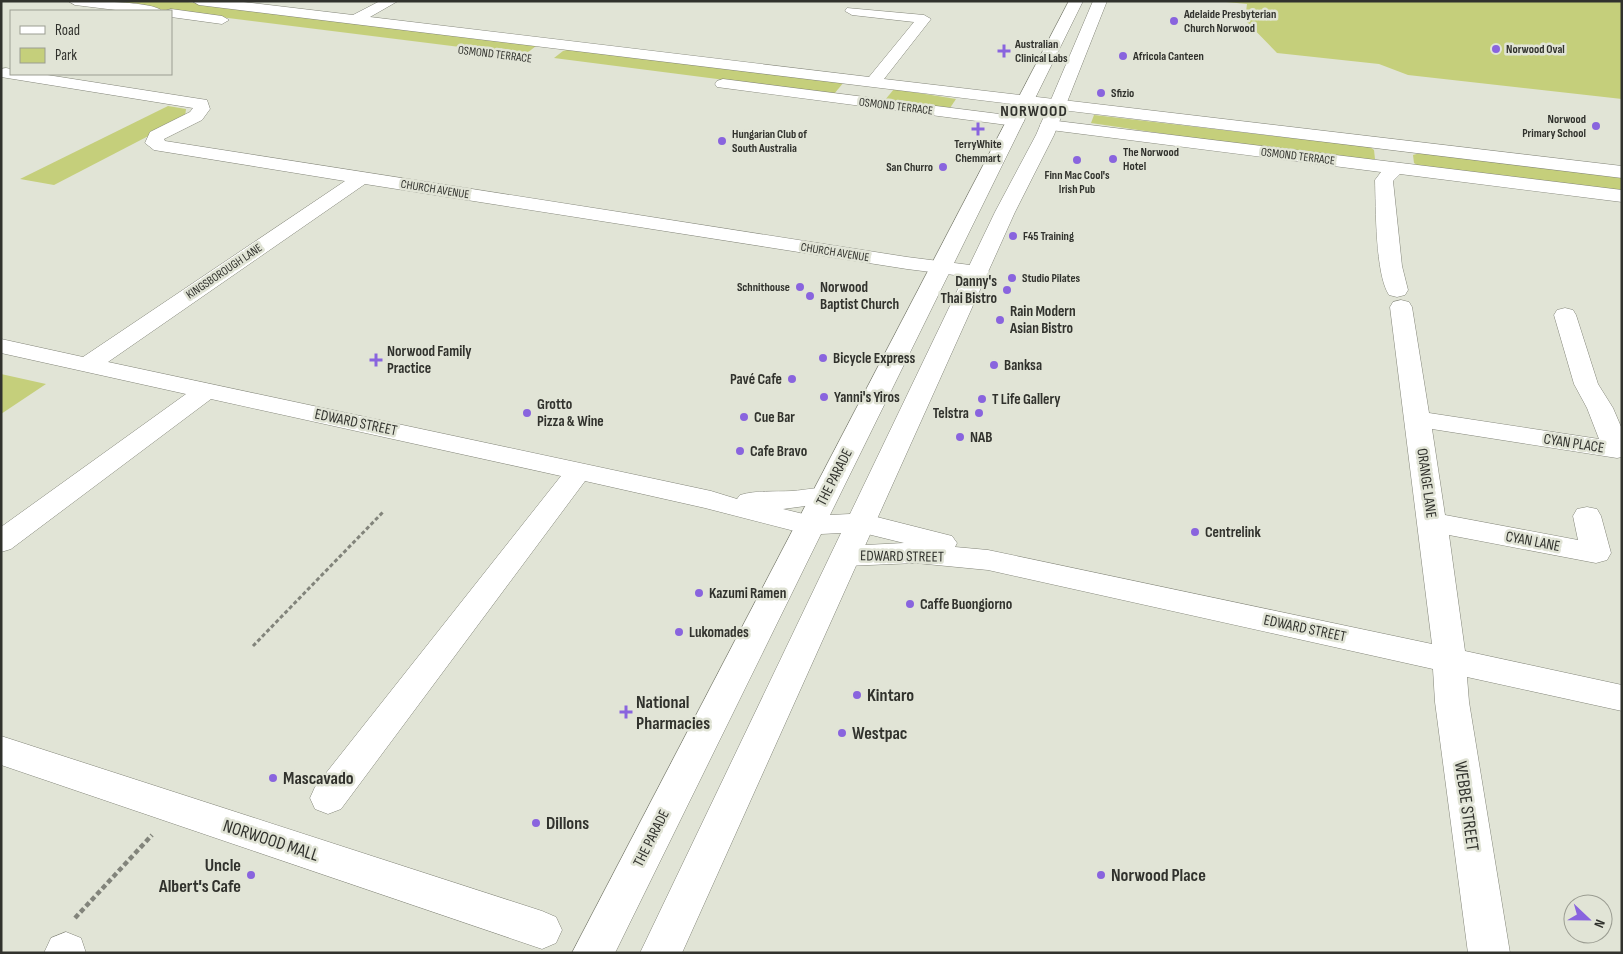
<svg xmlns="http://www.w3.org/2000/svg" width="1623" height="954" font-family="'Sofia Sans Condensed',sans-serif">
<style>
.green{fill:#c5cf7b}
.lines{fill:none;stroke-linecap:round;stroke-linejoin:round}
.minor-casing{stroke:#838579;stroke-width:1}
.major-casing{stroke:#838579;stroke-width:1}
.path-far1{stroke:#82847b;stroke-width:3;stroke-dasharray:4 2.5;stroke-linecap:butt}
.path{stroke:#82847b;stroke-width:4.5;stroke-dasharray:5 3;stroke-linecap:butt}
.minor{fill:#fff;fill-rule:evenodd}
.major{fill:#fff;fill-rule:evenodd}
.poi-dot{fill:#8964de;stroke:#e1e4d6;stroke-width:2}
.labels{text-anchor:middle;stroke-width:5;stroke-linejoin:round;paint-order:stroke}
.far-poi-label{font-size:12px;font-weight:bold;fill:#31322d;stroke:#e1e4d6;text-anchor:start}
.far-street-label{font-size:12px;fill:#31322d;stroke:#e1e4d6}
.poi-label{font-size:15px;font-weight:bold;fill:#31322d;stroke:#e1e4d6;text-anchor:start}
.street-label{font-size:15px;fill:#31322d;stroke:#e1e4d6}
.far-district-label{font-size:16px;font-weight:bold;letter-spacing:1px;fill:#31322d;stroke:#e1e4d6}
.near-poi-label{font-size:18px;font-weight:bold;fill:#31322d;stroke:#e1e4d6;text-anchor:start}
.near-street-label{font-size:18px;fill:#31322d;stroke:#e1e4d6}
</style>
<rect width="100%" height="100%" fill="#e1e4d6"/>
<!-- green -->
<g class="green">
<path d="M 92,1 L 180,1 L 536,46 L 527,53 L 516,54 Z"/>
<path d="M 1216,1 L 1622,1 L 1622,99 L 1408,75 L 1379,64 L 1277,53 L 1245,20 L 1247,4 Z"/>
<path d="M 571,49 L 844,82 L 834,94 L 554,58 L 563,51 Z"/>
<path d="M 894,89 L 956,99 L 950,108 L 885,100 Z"/>
<path d="M 168,106 L 186,109 L 185,117 L 54,185 L 20,179 Z"/>
<path d="M 1094,115 L 1370,147 L 1374,150 L 1375,159 L 1371,160 L 1233,144 L 1091,123 Z"/>
<path d="M 1420,153 L 1622,177 L 1622,192 L 1417,165 L 1414,163 L 1413,155 Z"/>
<path d="M 1,374 L 46,384 L 1,414 Z"/>
</g>
<g class="lines">
<!-- minor casing -->
<g class="minor-casing">
<g id="minor">
<path d="M 68,1 C 84,1 154,1 162,11 L 124,11 L 75,5 Z"/>
<path d="M 192,1 L 235,1 L 353,15 L 380,1 L 398,1 L 370,17 L 869,77 L 914,22 L 852,15 L 845,11 L 847,8 L 924,15 L 931,19 L 884,79 L 1622,166 L 1622,178 L 354,24 L 199,5 Z"/>
<path d="M 171,9 L 222,16 L 229,20 L 222,24 L 171,17 L 171,11 L 165,11 Z"/>
<path d="M 6,68 L 11,69 L 11,74 L 41,74 L 207,100 L 210,109 L 202,120 L 164,139 L 165,141 L 907,257 L 978,266 L 986,267 L 989,272 L 986,277 L 978,278 L 907,269 L 365,184 L 108,362 L 711,491 L 737,499 L 740,495 C 757,490 774,492 792,491 C 807,490 820,486 835,490 L 839,496 L 835,502 L 783,509 L 820,518 L 824,525 L 820,532 L 810,535 L 705,508 L 585,481 L 341,809 L 328,814 L 315,809 L 310,798 L 315,787 L 561,476 L 211,399 L 11,549 L 1,552 L 1,527 L 186,394 L 1,353 L 1,339 L 83,357 L 345,181 L 154,150 L 145,143 L 150,132 L 190,112 L 193,108 L 1,77 L 1,69 Z"/>
<path d="M 723,79 L 1015,116 L 1021,117 L 1024,121 L 1021,125 L 1015,126 L 717,87 L 715,84 L 717,81 Z"/>
<path d="M 1049,120 L 1622,190 L 1622,202 L 1400,174 L 1393,181 L 1402,266 L 1408,290 L 1405,295 L 1397,297 L 1389,295 C 1375,274 1376,207 1375,180 L 1381,172 L 1043,129 L 1040,125 L 1043,121 Z"/>
<path d="M 1401,300 L 1409,302 L 1412,307 L 1429,413 L 1599,439 L 1587,408 L 1574,384 L 1554,315 L 1557,310 L 1565,308 L 1573,310 L 1576,315 L 1598,384 L 1613,408 L 1622,429 L 1622,457 L 1617,458 L 1432,429 L 1445,515 L 1578,540 L 1573,516 L 1577,509 L 1587,507 L 1597,509 L 1601,516 L 1611,553 L 1607,560 L 1596,563 L 1449,535 L 1465,651 L 1622,685 L 1622,711 L 1467,677 L 1469,702 L 1510,953 L 1468,953 L 1435,702 L 1433,669 L 988,570 L 916,563 L 846,566 L 835,563 L 831,556 L 835,549 L 846,546 L 904,543 L 851,530 L 847,523 L 851,516 L 861,513 L 952,536 L 957,543 L 955,547 L 988,550 L 1432,644 L 1390,307 L 1393,302 Z"/>
<path d="M 1,736 L 542,911 L 556,917 L 562,930 L 556,943 L 542,949 L 1,765 Z"/>
<path d="M 66,932 L 81,938 L 86,953 L 44,953 L 51,938 Z"/>
</g>
</g>
<!-- major casing -->
<g class="major-casing">
<path id="major" d="M 1069,1 L 1083,1 L 830,515 L 850,514 L 995,212 L 1036,135 L 1093,1 L 1107,1 L 1054,135 L 1015,212 L 682,953 L 640,953 L 841,533 L 821,534 L 615,953 L 572,953 Z"/>
</g>
<!-- path-far1 -->
<path class="path-far1" d="M 253,646 L 384,511"/>
<!-- path -->
<path class="path" d="M 75,918 L 152,835"/>
<!-- minor -->
<use href="#minor" class="minor"/>
<!-- major -->
<use href="#major" class="major"/>
</g>
<!-- markers -->
<g class="poi-dot">
<circle cx="1174" cy="21" r="5"/>
<circle cx="1496" cy="49" r="5"/>
<path d="M1001.5 43.5h5v5h5v5h-5v5h-5v-5h-5v-5h5z"/>
<circle cx="1123" cy="56" r="5"/>
<circle cx="1101" cy="93" r="5"/>
<circle cx="1596" cy="126" r="5"/>
<path d="M975.5 121.5h5v5h5v5h-5v5h-5v-5h-5v-5h5z"/>
<circle cx="722" cy="141" r="5"/>
<circle cx="1113" cy="159" r="5"/>
<circle cx="1077" cy="160" r="5"/>
<circle cx="943" cy="167" r="5"/>
<circle cx="1013" cy="236" r="5"/>
<circle cx="1012" cy="278" r="5"/>
<circle cx="800" cy="287" r="5"/>
<circle cx="1007" cy="290" r="5"/>
<circle cx="810" cy="296" r="5"/>
<circle cx="1000" cy="320" r="5"/>
<circle cx="823" cy="358" r="5"/>
<path d="M373.5 352.5h5v5h5v5h-5v5h-5v-5h-5v-5h5z"/>
<circle cx="994" cy="365" r="5"/>
<circle cx="792" cy="379" r="5"/>
<circle cx="824" cy="397" r="5"/>
<circle cx="982" cy="399" r="5"/>
<circle cx="527" cy="413" r="5"/>
<circle cx="979" cy="413" r="5"/>
<circle cx="744" cy="417" r="5"/>
<circle cx="960" cy="437" r="5"/>
<circle cx="740" cy="451" r="5"/>
<circle cx="1195" cy="532" r="5"/>
<circle cx="699" cy="593" r="5"/>
<circle cx="910" cy="604" r="5"/>
<circle cx="679" cy="632" r="5"/>
<circle cx="857" cy="695" r="5"/>
<path d="M623.5 704.5h5v5h5v5h-5v5h-5v-5h-5v-5h5z"/>
<circle cx="842" cy="733" r="5"/>
<circle cx="273" cy="778" r="5"/>
<circle cx="536" cy="823" r="5"/>
<circle cx="251" cy="875" r="5"/>
<circle cx="1101" cy="875" r="5"/>
</g>
<g class="labels">
<!-- far-poi labels -->
<g class="far-poi-label">
<text x="1184" y="18">Adelaide Presbyterian<tspan x="1184" dy="14">Church Norwood</tspan></text>
<text x="1015" y="48">Australian<tspan x="1015" dy="14">Clinical Labs</tspan></text>
<text x="1506" y="53">Norwood Oval</text>
<text x="1133" y="60">Africola Canteen</text>
<text x="1111" y="97">Sfizio</text>
<text x="1586" y="123" text-anchor="end">Norwood<tspan x="1586" dy="14">Primary School</tspan></text>
<text x="732" y="138">Hungarian Club of<tspan x="732" dy="14">South Australia</tspan></text>
<text x="978" y="148" text-anchor="middle">TerryWhite<tspan x="978" dy="14">Chemmart</tspan></text>
<text x="1123" y="156">The Norwood<tspan x="1123" dy="14">Hotel</tspan></text>
<text x="933" y="171" text-anchor="end">San Churro</text>
<text x="1077" y="179" text-anchor="middle">Finn Mac Cool's<tspan x="1077" dy="14">Irish Pub</tspan></text>
<text x="1023" y="240">F45 Training</text>
<text x="1022" y="282">Studio Pilates</text>
<text x="790" y="291" text-anchor="end">Schnithouse</text>
</g>
<!-- far-street labels -->
<g class="far-street-label">
<text transform="translate(495 54) rotate(7)" y="4">OSMOND TERRACE</text>
<text transform="translate(896 106) rotate(7)" y="4">OSMOND TERRACE</text>
<text transform="translate(1298 156) rotate(7)" y="4">OSMOND TERRACE</text>
<text transform="translate(435 189) rotate(9)" y="4">CHURCH AVENUE</text>
<text transform="translate(835 252) rotate(9)" y="4">CHURCH AVENUE</text>
<text transform="translate(224 271) rotate(-34)" y="4">KINGSBOROUGH LANE</text>
</g>
<!-- poi labels -->
<g class="poi-label">
<text x="997" y="286" text-anchor="end">Danny's<tspan x="997" dy="17">Thai Bistro</tspan></text>
<text x="820" y="292">Norwood<tspan x="820" dy="17">Baptist Church</tspan></text>
<text x="1010" y="316">Rain Modern<tspan x="1010" dy="17">Asian Bistro</tspan></text>
<text x="387" y="356">Norwood Family<tspan x="387" dy="17">Practice</tspan></text>
<text x="833" y="363">Bicycle Express</text>
<text x="1004" y="370">Banksa</text>
<text x="782" y="384" text-anchor="end">Pavé Cafe</text>
<text x="834" y="402">Yanni's Yiros</text>
<text x="992" y="404">T Life Gallery</text>
<text x="537" y="409">Grotto<tspan x="537" dy="17">Pizza &amp; Wine</tspan></text>
<text x="969" y="418" text-anchor="end">Telstra</text>
<text x="754" y="422">Cue Bar</text>
<text x="970" y="442">NAB</text>
<text x="750" y="456">Cafe Bravo</text>
<text x="1205" y="537">Centrelink</text>
<text x="709" y="598">Kazumi Ramen</text>
<text x="920" y="609">Caffe Buongiorno</text>
<text x="689" y="637">Lukomades</text>
</g>
<!-- street labels -->
<g class="street-label">
<text transform="translate(356 422) rotate(12)" y="5">EDWARD STREET</text>
<text transform="translate(1574 443) rotate(9)" y="5">CYAN PLACE</text>
<text transform="translate(834 477) rotate(-63)" y="5">THE PARADE</text>
<text transform="translate(1427 483) rotate(82)" y="5">ORANGE LANE</text>
<text transform="translate(1533 541) rotate(11)" y="5">CYAN LANE</text>
<text transform="translate(902 556) rotate(1)" y="5">EDWARD STREET</text>
<text transform="translate(1305 628) rotate(12)" y="5">EDWARD STREET</text>
<text transform="translate(651 838) rotate(-63)" y="5">THE PARADE</text>
</g>
<!-- far-district labels -->
<g class="far-district-label">
<text x="1034" y="116">NORWOOD</text>
</g>
<!-- near-poi labels -->
<g class="near-poi-label">
<text x="867" y="701">Kintaro</text>
<text x="636" y="708">National<tspan x="636" dy="21">Pharmacies</tspan></text>
<text x="852" y="739">Westpac</text>
<text x="283" y="784">Mascavado</text>
<text x="546" y="829">Dillons</text>
<text x="241" y="871" text-anchor="end">Uncle<tspan x="241" dy="21">Albert's Cafe</tspan></text>
<text x="1111" y="881">Norwood Place</text>
</g>
<!-- near-street labels -->
<g class="near-street-label">
<text transform="translate(1467 806) rotate(82)" y="6">WEBBE STREET</text>
<text transform="translate(271 840) rotate(18)" y="6">NORWOOD MALL</text>
</g>
</g>
<!-- border -->
<rect width="1623" height="954" fill="none" stroke="#31322d" stroke-width="5"/>
<!-- legend -->
<rect x="10" y="10" width="162" height="65" fill="#e1e4d6" stroke="#9b9d92"/>
<rect x="20" y="26" width="25" height="8" fill="#ffffff" stroke="#9b9d92"/>
<text x="55" y="35" font-size="15" fill="#31322d">Road</text>
<rect x="20" y="48" width="25" height="15" fill="#c5cf7b" stroke="#9b9d92"/>
<text x="55" y="60" font-size="15" fill="#31322d">Park</text>
<!-- north arrow -->
<g transform="translate(1588 919) rotate(112)"><circle r="24" fill="#e1e4d6" stroke="#9b9d92"/>
<path d="M0-4L9 19L0 12L-9 19Z" fill="#8964de"/>
<text y="-8" font-size="14" font-weight="bold" text-anchor="middle" fill="#31322d">N</text>
</g>
</svg>
